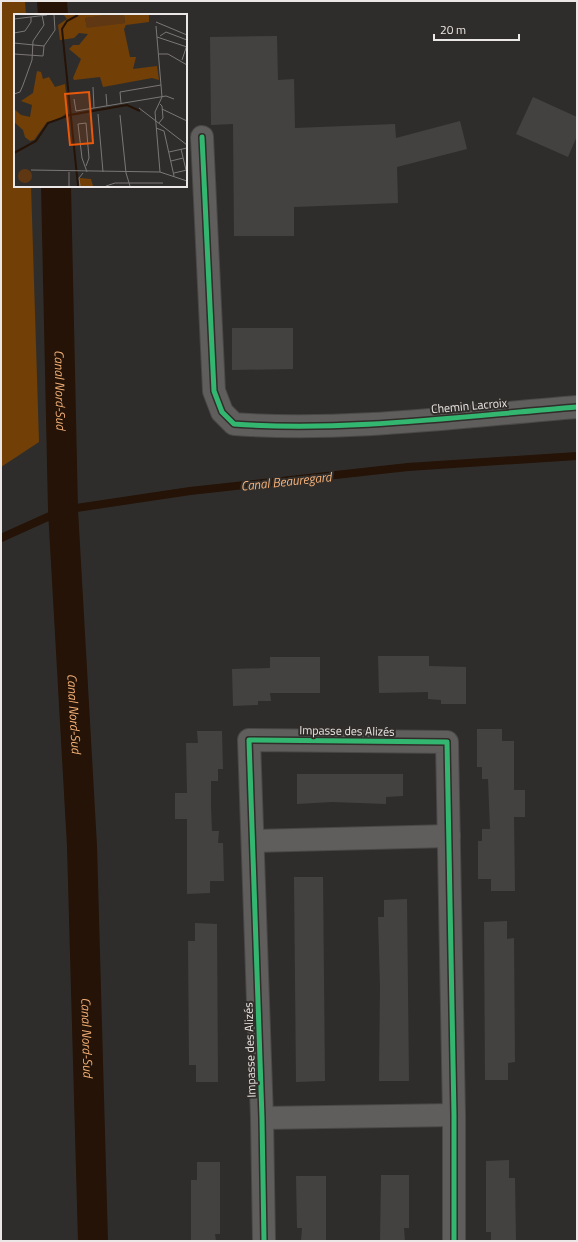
<svg xmlns="http://www.w3.org/2000/svg" width="578" height="1242" font-family="'Titillium Web',sans-serif">
<style>
.forest{fill:#724007}
.lines{fill:none;stroke-linecap:round;stroke-linejoin:round}
.stream{stroke:#241306;stroke-width:8}
.canal{stroke:#241306;stroke-width:30}
.building{fill:#444241}
.minor-casing{stroke:#494846;stroke-width:24}
.minor{stroke:#5f5e5d;stroke-width:22}
.cycleway-casing{stroke:#302d2a;stroke-width:8}
.cycleway{stroke:#33b770;stroke-width:5}
.labels{text-anchor:middle;stroke-width:4;stroke-linejoin:round;paint-order:stroke}
.street-label{font-size:12px;fill:#eae7e6;stroke:#302d2a}
.water-label{font-size:13px;font-style:italic;fill:#f6b27a;stroke:#302d2a}
.inset-river{fill:none;stroke:#241306;stroke-width:2}
.inset-road{fill:none;stroke:#7a7776;stroke-width:1}
.view{fill:#e8590c;fill-opacity:0.15;stroke:#e8590c;stroke-width:2}
.inset-edge{fill:none;stroke:#eae7e6;stroke-width:2}
</style>
<rect width="100%" height="100%" fill="#2f2d2b"/>
<!-- forest -->
<path class="forest" d="M 1,1 L 25,1 L 26,15 L 15,15 L 15,186 L 31,186 L 39,442 L 1,467 Z"/>
<g class="lines">
<!-- stream -->
<path class="stream" d="M 1,538 L 63,510 L 190,491 L 408,467 L 577,456"/>
<!-- canal -->
<g class="canal">
<path d="M 52,1 L 53,15"/>
<path id="s1" d="M 56,186 L 63,510 L 82,846 L 93,1241"/>
</g>
</g>
<!-- building -->
<g class="building">
<path d="M 277,36 L 278,80 L 294,79 L 295,128 L 395,124 L 396,138 L 460,121 L 467,149 L 397,167 L 398,203 L 294,207 L 294,236 L 234,236 L 233,124 L 211,125 L 210,37 Z"/>
<path d="M 533,97 L 577,117 L 577,136 L 568,157 L 516,134 Z"/>
<path d="M 232,328 L 293,328 L 293,369 L 232,370 Z"/>
<path d="M 378,656 L 429,656 L 429,666 L 466,667 L 466,704 L 441,704 L 441,700 L 428,699 L 428,692 L 379,693 Z"/>
<path d="M 270,657 L 320,657 L 320,693 L 270,693 L 271,701 L 258,701 L 258,705 L 233,706 L 232,669 L 270,668 Z"/>
<path d="M 477,729 L 502,729 L 502,741 L 514,741 L 514,790 L 525,790 L 525,817 L 514,817 L 515,891 L 491,891 L 491,879 L 478,879 L 478,841 L 482,841 L 482,829 L 490,829 L 488,779 L 482,779 L 482,767 L 477,767 Z"/>
<path d="M 197,731 L 222,731 L 223,769 L 218,769 L 218,781 L 211,781 L 211,807 L 212,831 L 219,831 L 218,843 L 223,843 L 224,881 L 210,881 L 210,893 L 187,894 L 187,819 L 175,819 L 175,793 L 187,793 L 186,743 L 198,743 Z"/>
<path d="M 297,774 L 403,774 L 403,796 L 386,797 L 386,804 L 332,802 L 297,804 Z"/>
<path d="M 294,877 L 323,877 L 325,1081 L 296,1082 Z"/>
<path d="M 407,899 L 409,1081 L 379,1081 L 380,987 L 378,917 L 384,917 L 384,900 Z"/>
<path d="M 507,921 L 507,939 L 514,938 L 515,1062 L 508,1063 L 508,1080 L 485,1080 L 484,922 Z"/>
<path d="M 195,923 L 217,924 L 218,1082 L 196,1082 L 196,1065 L 189,1065 L 188,941 L 195,941 Z"/>
<path d="M 509,1160 L 509,1178 L 515,1178 L 516,1241 L 491,1241 L 491,1232 L 486,1232 L 486,1161 Z"/>
<path d="M 197,1162 L 220,1162 L 220,1234 L 215,1234 L 216,1241 L 191,1241 L 191,1180 L 197,1180 Z"/>
<path d="M 381,1175 L 409,1175 L 409,1228 L 404,1228 L 405,1241 L 380,1241 Z"/>
<path d="M 296,1176 L 326,1176 L 326,1241 L 301,1241 L 302,1228 L 297,1228 Z"/>
</g>
<g class="lines">
<!-- minor casing -->
<g class="minor-casing">
<g id="minor">
<path d="M 202,137 L 214,391 L 222,412 L 234,424 C 348,432 464,416 577,407"/>
<path d="M 253,841 L 449,836"/>
<path d="M 262,1118 L 454,1115"/>
<path d="M 264,1241 L 262,1118 L 249,740 L 447,742 L 454,1115 L 454,1241"/>
</g>
</g>
<!-- minor -->
<use href="#minor" class="minor"/>
<!-- cycleway casing -->
<g class="cycleway-casing">
<g id="cycleway">
<path d="M 202,137 L 214,391 L 222,412 L 234,424 C 348,432 464,416 577,407"/>
<path d="M 264,1241 L 262,1118 L 249,740 L 447,742 L 454,1115 L 454,1241"/>
</g>
</g>
<!-- cycleway -->
<use href="#cycleway" class="cycleway"/>
</g>
<g class="labels">
<!-- street labels -->
<g class="street-label">
<text transform="translate(469 406) rotate(-5)" y="4">Chemin Lacroix</text>
<text transform="translate(347 731) rotate(1)" y="4">Impasse des Alizés</text>
<text transform="translate(250 1050) rotate(-92)" y="4">Impasse des Alizés</text>
</g>
<!-- water labels -->
<g class="water-label">
<text dy="5" stroke="none"><textPath href="#s1" startOffset="204">Canal Nord-Sud</textPath></text>
<text transform="translate(286 481) rotate(-6)" y="5">Canal Beauregard</text>
<text dy="5" stroke="none"><textPath href="#s1" startOffset="528">Canal Nord-Sud</textPath></text>
<text dy="5" stroke="none"><textPath href="#s1" startOffset="852">Canal Nord-Sud</textPath></text>
</g>
</g>
<!-- overview -->
<g transform="translate(14 14)">
<rect width="173" height="173" fill="#2f2d2b"/>
<path d="M 92,1 L 110,1 L 111,9 L 73,15 L 71,4 ZM4 162a7 7 0 1 1 14 0a7 7 0 1 1-14 0Z" fill="#5f3813"/>
<path d="M 50,1 L 92,1 L 71,4 L 73,14 L 111,9 L 110,1 L 135,1 L 135,8 L 112,11 L 110,15 L 116,43 L 122,43 L 119,55 L 143,52 L 145,66 L 138,64 L 89,73 L 86,63 L 60,66 L 59,64 L 67,45 L 55,35 L 59,31 L 65,31 L 74,20 L 65,19 L 60,24 L 46,26 L 44,11 L 53,5 ZM 23,57 L 27,58 L 29,65 L 35,63 L 41,73 L 51,70 L 54,98 L 45,105 L 33,108 L 20,126 L 16,127 L 11,123 L 9,116 L 0,108 L 0,95 L 7,101 L 16,103 L 18,91 L 7,87 L 19,79 ZM 66,164 L 77,165 L 79,172 L 65,172 Z" fill="#724007"/>
<path class="inset-river" d="M 64,1 L 53,7 L 48,15 L 64,172M 0,139 L 22,127 L 34,109 L 56,101 L 113,91 L 126,97"/>
<path class="inset-road" d="M 0,5 L 33,1M 142,8 L 173,21M 142,12 L 148,83 L 141,98 L 146,158M 0,19 L 11,17 L 17,8 L 17,3M 146,22 L 152,18 L 173,26M 143,23 L 173,33M 0,29 L 30,32M 0,40 L 29,42 L 30,32 L 41,16 L 40,1M 145,40 L 154,40 L 173,51M 168,46 L 173,31M 79,73 L 80,94M 0,80 L 6,78 L 9,71 L 18,46 L 19,27 L 30,11 L 28,1M 92,80 L 93,92M 60,85 L 62,97 L 152,82 L 160,85M 107,89 L 106,78 L 147,71M 125,94 L 173,131M 148,95 L 173,107M 84,100 L 89,158M 106,101 L 112,159 L 116,172M 145,109 L 149,104 L 148,92 L 146,90M 142,114 L 150,117 L 160,162M 167,135 L 172,156M 155,138 L 173,134M 157,147 L 169,144M 72,152 L 75,144 L 72,109 L 64,110 L 68,144 L 73,158M 17,156 L 146,158 L 173,167M 55,158 L 55,172M 160,159 L 173,156M 66,172 L 65,164 L 69,159M 92,172 L 101,169 L 149,169"/>
<path class="view" d="M 75,78 L 79,129 L 56,131 L 51,80 Z"/>
<rect width="173" height="173" class="inset-edge"/>
</g>
<!-- border -->
<rect width="578" height="1242" fill="none" stroke="#eae7e6" stroke-width="4"/>
<!-- scale -->
<path d="M434 34v6h85v-6" fill="none" stroke="#eae7e6" stroke-width="2"/>
<text x="440" y="34" font-size="12" fill="#eae7e6" stroke="#302d2a" stroke-width="3" paint-order="stroke">20 m</text>
</svg>
